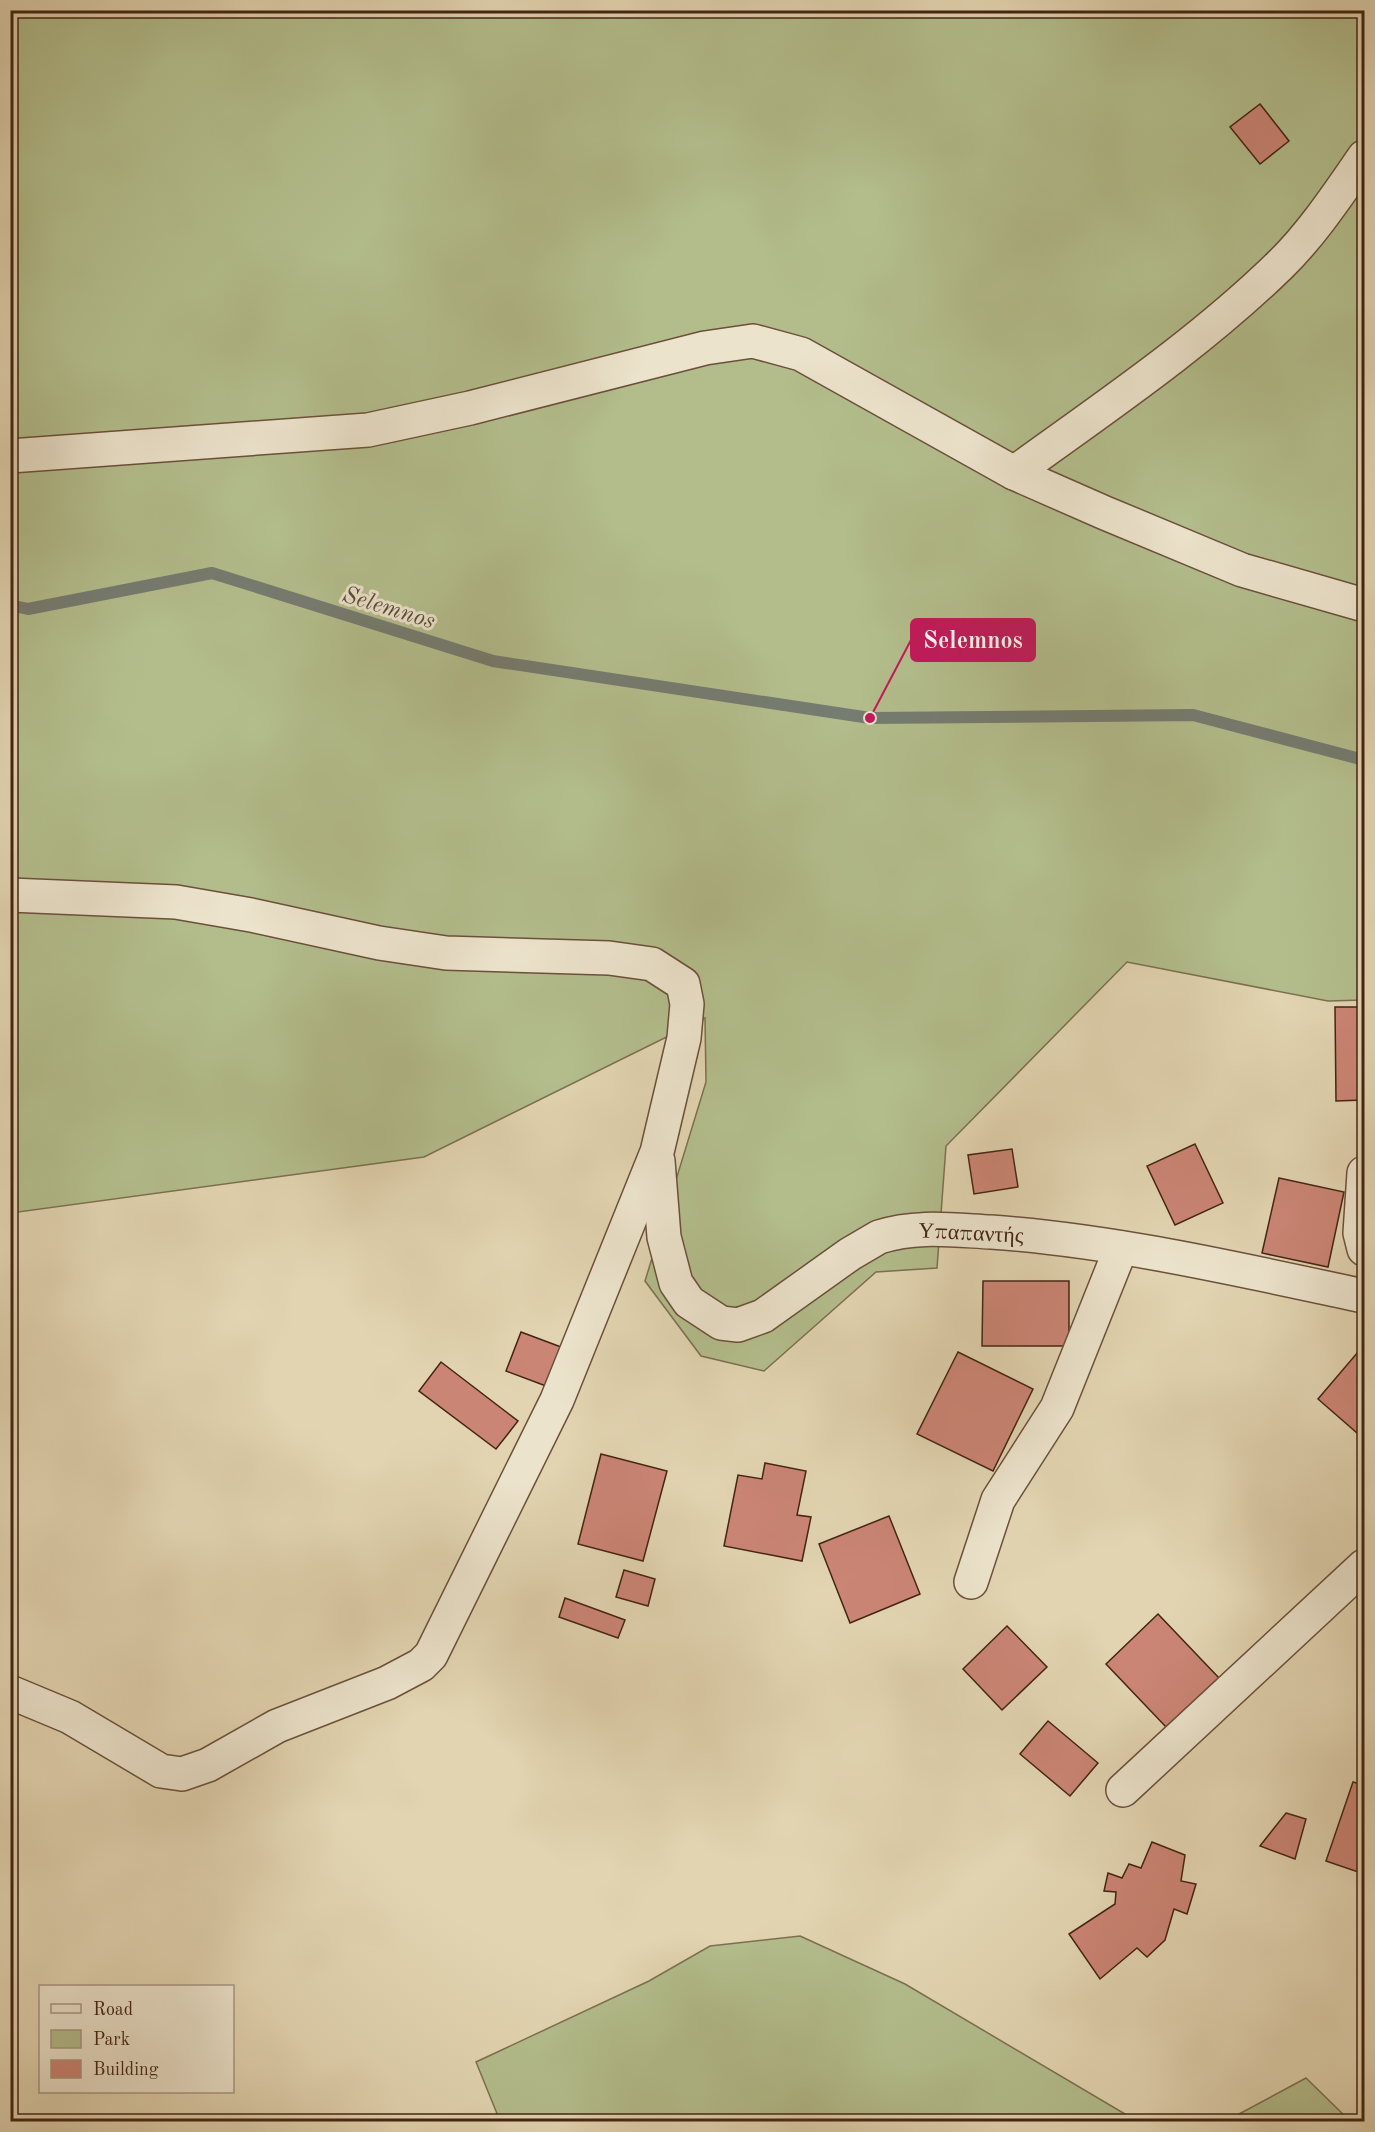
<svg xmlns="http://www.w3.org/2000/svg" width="1375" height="2132" font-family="'Old Standard TT',serif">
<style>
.green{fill:#b3bd8c;stroke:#7c7050;stroke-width:1.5}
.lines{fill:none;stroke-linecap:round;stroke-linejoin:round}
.stream{stroke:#757c71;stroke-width:12}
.building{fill:#cb8575;stroke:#442413;stroke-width:1.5}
.minor-casing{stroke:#6c503a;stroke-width:36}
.minor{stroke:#ece3cc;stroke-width:33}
.labels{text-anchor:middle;stroke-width:6;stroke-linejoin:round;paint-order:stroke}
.street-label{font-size:22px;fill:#442413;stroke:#ece3cc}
.water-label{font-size:24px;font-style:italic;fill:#58493a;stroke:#ece3cc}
.leader{fill:none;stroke:#c2185b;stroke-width:2}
.callout-dot{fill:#c2185b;stroke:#ece3cc;stroke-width:2}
.callout{fill:#c2185b;stroke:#c2185b;stroke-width:2}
.callout-label{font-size:24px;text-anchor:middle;font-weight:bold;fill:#fff}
</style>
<rect width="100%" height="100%" fill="#e2d4b1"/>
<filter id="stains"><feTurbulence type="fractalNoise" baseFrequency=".00333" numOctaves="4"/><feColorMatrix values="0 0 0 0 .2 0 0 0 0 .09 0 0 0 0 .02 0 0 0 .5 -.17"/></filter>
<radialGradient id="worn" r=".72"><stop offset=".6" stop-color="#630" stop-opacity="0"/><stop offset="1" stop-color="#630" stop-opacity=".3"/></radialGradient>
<!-- green -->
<g class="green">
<path d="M 10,11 L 1364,11 L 1364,1000 L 1328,1001 L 1127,962 L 946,1146 L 937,1268 L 876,1272 L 764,1371 L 701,1356 L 645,1281 L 706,1082 L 705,1018 L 424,1157 L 11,1213 Z"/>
<path d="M 800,1936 L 905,1984 L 1130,2117 L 1152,2121 L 500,2121 L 476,2062 L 649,1981 L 710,1946 Z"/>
<path d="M 1306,2078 L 1350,2121 L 1226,2121 Z"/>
</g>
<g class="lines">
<!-- stream -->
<path class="stream" d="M 10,605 L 28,609 L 212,573 L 493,661 L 870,718 L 1193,715 L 1364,760"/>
</g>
<!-- building -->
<g class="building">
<path d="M 1260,104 L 1289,141 L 1260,164 L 1230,127 Z"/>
<path d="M 1335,1007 L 1364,1007 L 1364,1100 L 1336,1101 Z"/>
<path d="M 1195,1144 L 1223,1203 L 1175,1225 L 1147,1166 Z"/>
<path d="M 1012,1149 L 1018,1187 L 974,1194 L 968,1155 Z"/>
<path d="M 1279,1178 L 1344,1192 L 1328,1267 L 1262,1253 Z"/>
<path d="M 983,1281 L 1069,1281 L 1069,1346 L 982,1346 Z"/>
<path d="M 521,1332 L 561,1347 L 546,1386 L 506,1371 Z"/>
<path d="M 1364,1345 L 1364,1439 L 1318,1399 Z"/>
<path d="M 958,1352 L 1033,1389 L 993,1471 L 917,1434 Z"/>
<path d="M 441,1362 L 518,1421 L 496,1449 L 419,1391 Z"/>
<path d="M 601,1454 L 667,1471 L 643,1561 L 578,1544 Z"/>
<path d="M 765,1463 L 806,1471 L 797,1515 L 811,1517 L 802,1561 L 724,1546 L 738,1475 L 762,1479 Z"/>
<path d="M 889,1516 L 920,1594 L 850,1623 L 819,1544 Z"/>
<path d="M 624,1570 L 655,1579 L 648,1606 L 616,1597 Z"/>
<path d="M 565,1598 L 625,1620 L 618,1638 L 559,1617 Z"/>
<path d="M 1158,1614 L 1219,1678 L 1166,1727 L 1106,1664 Z"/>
<path d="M 1007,1626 L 1047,1667 L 1002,1710 L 963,1669 Z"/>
<path d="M 1048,1721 L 1098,1763 L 1070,1796 L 1020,1754 Z"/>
<path d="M 1353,1782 L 1364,1785 L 1364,1874 L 1326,1861 Z"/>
<path d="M 1286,1813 L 1306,1819 L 1295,1859 L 1260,1846 Z"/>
<path d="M 1152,1842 L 1185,1855 L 1181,1881 L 1196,1884 L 1187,1914 L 1174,1909 L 1165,1940 L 1147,1957 L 1137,1948 L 1100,1979 L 1069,1934 L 1115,1904 L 1116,1892 L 1104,1891 L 1108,1873 L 1122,1878 L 1129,1864 L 1141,1868 Z"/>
</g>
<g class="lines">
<!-- minor casing -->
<g class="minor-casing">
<g id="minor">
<path d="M 10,456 L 368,430 L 470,408 L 705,348 L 753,341 L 801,354 L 1014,473 L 1105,513 L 1242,570 L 1364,605"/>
<path d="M 1014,473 C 1105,407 1199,344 1280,265 C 1312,234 1339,193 1364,157"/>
<path d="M 10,895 L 176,902 L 251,915 L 379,943 L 446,953 L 609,958 L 652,964 L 683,984 L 687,1004 L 684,1038 L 657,1152 L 557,1400 L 431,1655 L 421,1665 L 387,1683 L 277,1726 L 208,1765 L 182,1774 L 161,1771 L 70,1717 L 10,1692"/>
<path d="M 658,1161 L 664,1237 L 676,1283 L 689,1302 L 721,1323 L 738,1325 L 763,1316 L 850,1254 L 879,1237 C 916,1225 952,1230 991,1232 C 1117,1241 1241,1270 1364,1296"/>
<path d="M 1364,1173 L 1360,1233 L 1364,1249"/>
<path d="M 971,1582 L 998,1500 L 1057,1408 L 1121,1248"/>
<path d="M 1123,1790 L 1364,1566"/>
</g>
</g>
<!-- minor -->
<use href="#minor" class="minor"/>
</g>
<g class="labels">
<!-- street labels -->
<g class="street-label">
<text transform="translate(971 1232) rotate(3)" y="8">Υπαπαντής</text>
</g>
<!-- water labels -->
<g class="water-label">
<text transform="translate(389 607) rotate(17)" y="8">Selemnos</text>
</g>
</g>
<!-- callouts -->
<path class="leader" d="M870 718L911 640"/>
<circle class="callout-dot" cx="870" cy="718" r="6"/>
<rect class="callout" x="911" y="619" width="124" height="42" rx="6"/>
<g class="callout-label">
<text x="973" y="648">Selemnos</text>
</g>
<!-- margin -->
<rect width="1375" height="2132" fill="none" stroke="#e2d4b1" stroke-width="36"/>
<rect x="12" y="12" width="1351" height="2108" fill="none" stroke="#442413" stroke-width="3"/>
<rect x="18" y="18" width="1339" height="2096" fill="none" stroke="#442413" stroke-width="1.5"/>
<!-- legend -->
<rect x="39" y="1985" width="195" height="108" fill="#ece3cc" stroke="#a99782" stroke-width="1.5"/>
<rect x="51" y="2004" width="30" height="9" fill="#ece3cc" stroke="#a99782" stroke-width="1.5"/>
<text x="93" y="2015" font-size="18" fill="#442413">Road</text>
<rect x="51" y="2030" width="30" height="18" fill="#b3bd8c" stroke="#a99782" stroke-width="1.5"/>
<text x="93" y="2045" font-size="18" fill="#442413">Park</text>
<rect x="51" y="2060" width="30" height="18" fill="#cb8575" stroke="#a99782" stroke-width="1.5"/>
<text x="93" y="2075" font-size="18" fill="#442413">Building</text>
<rect width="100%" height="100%" filter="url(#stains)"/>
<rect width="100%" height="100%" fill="url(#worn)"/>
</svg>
